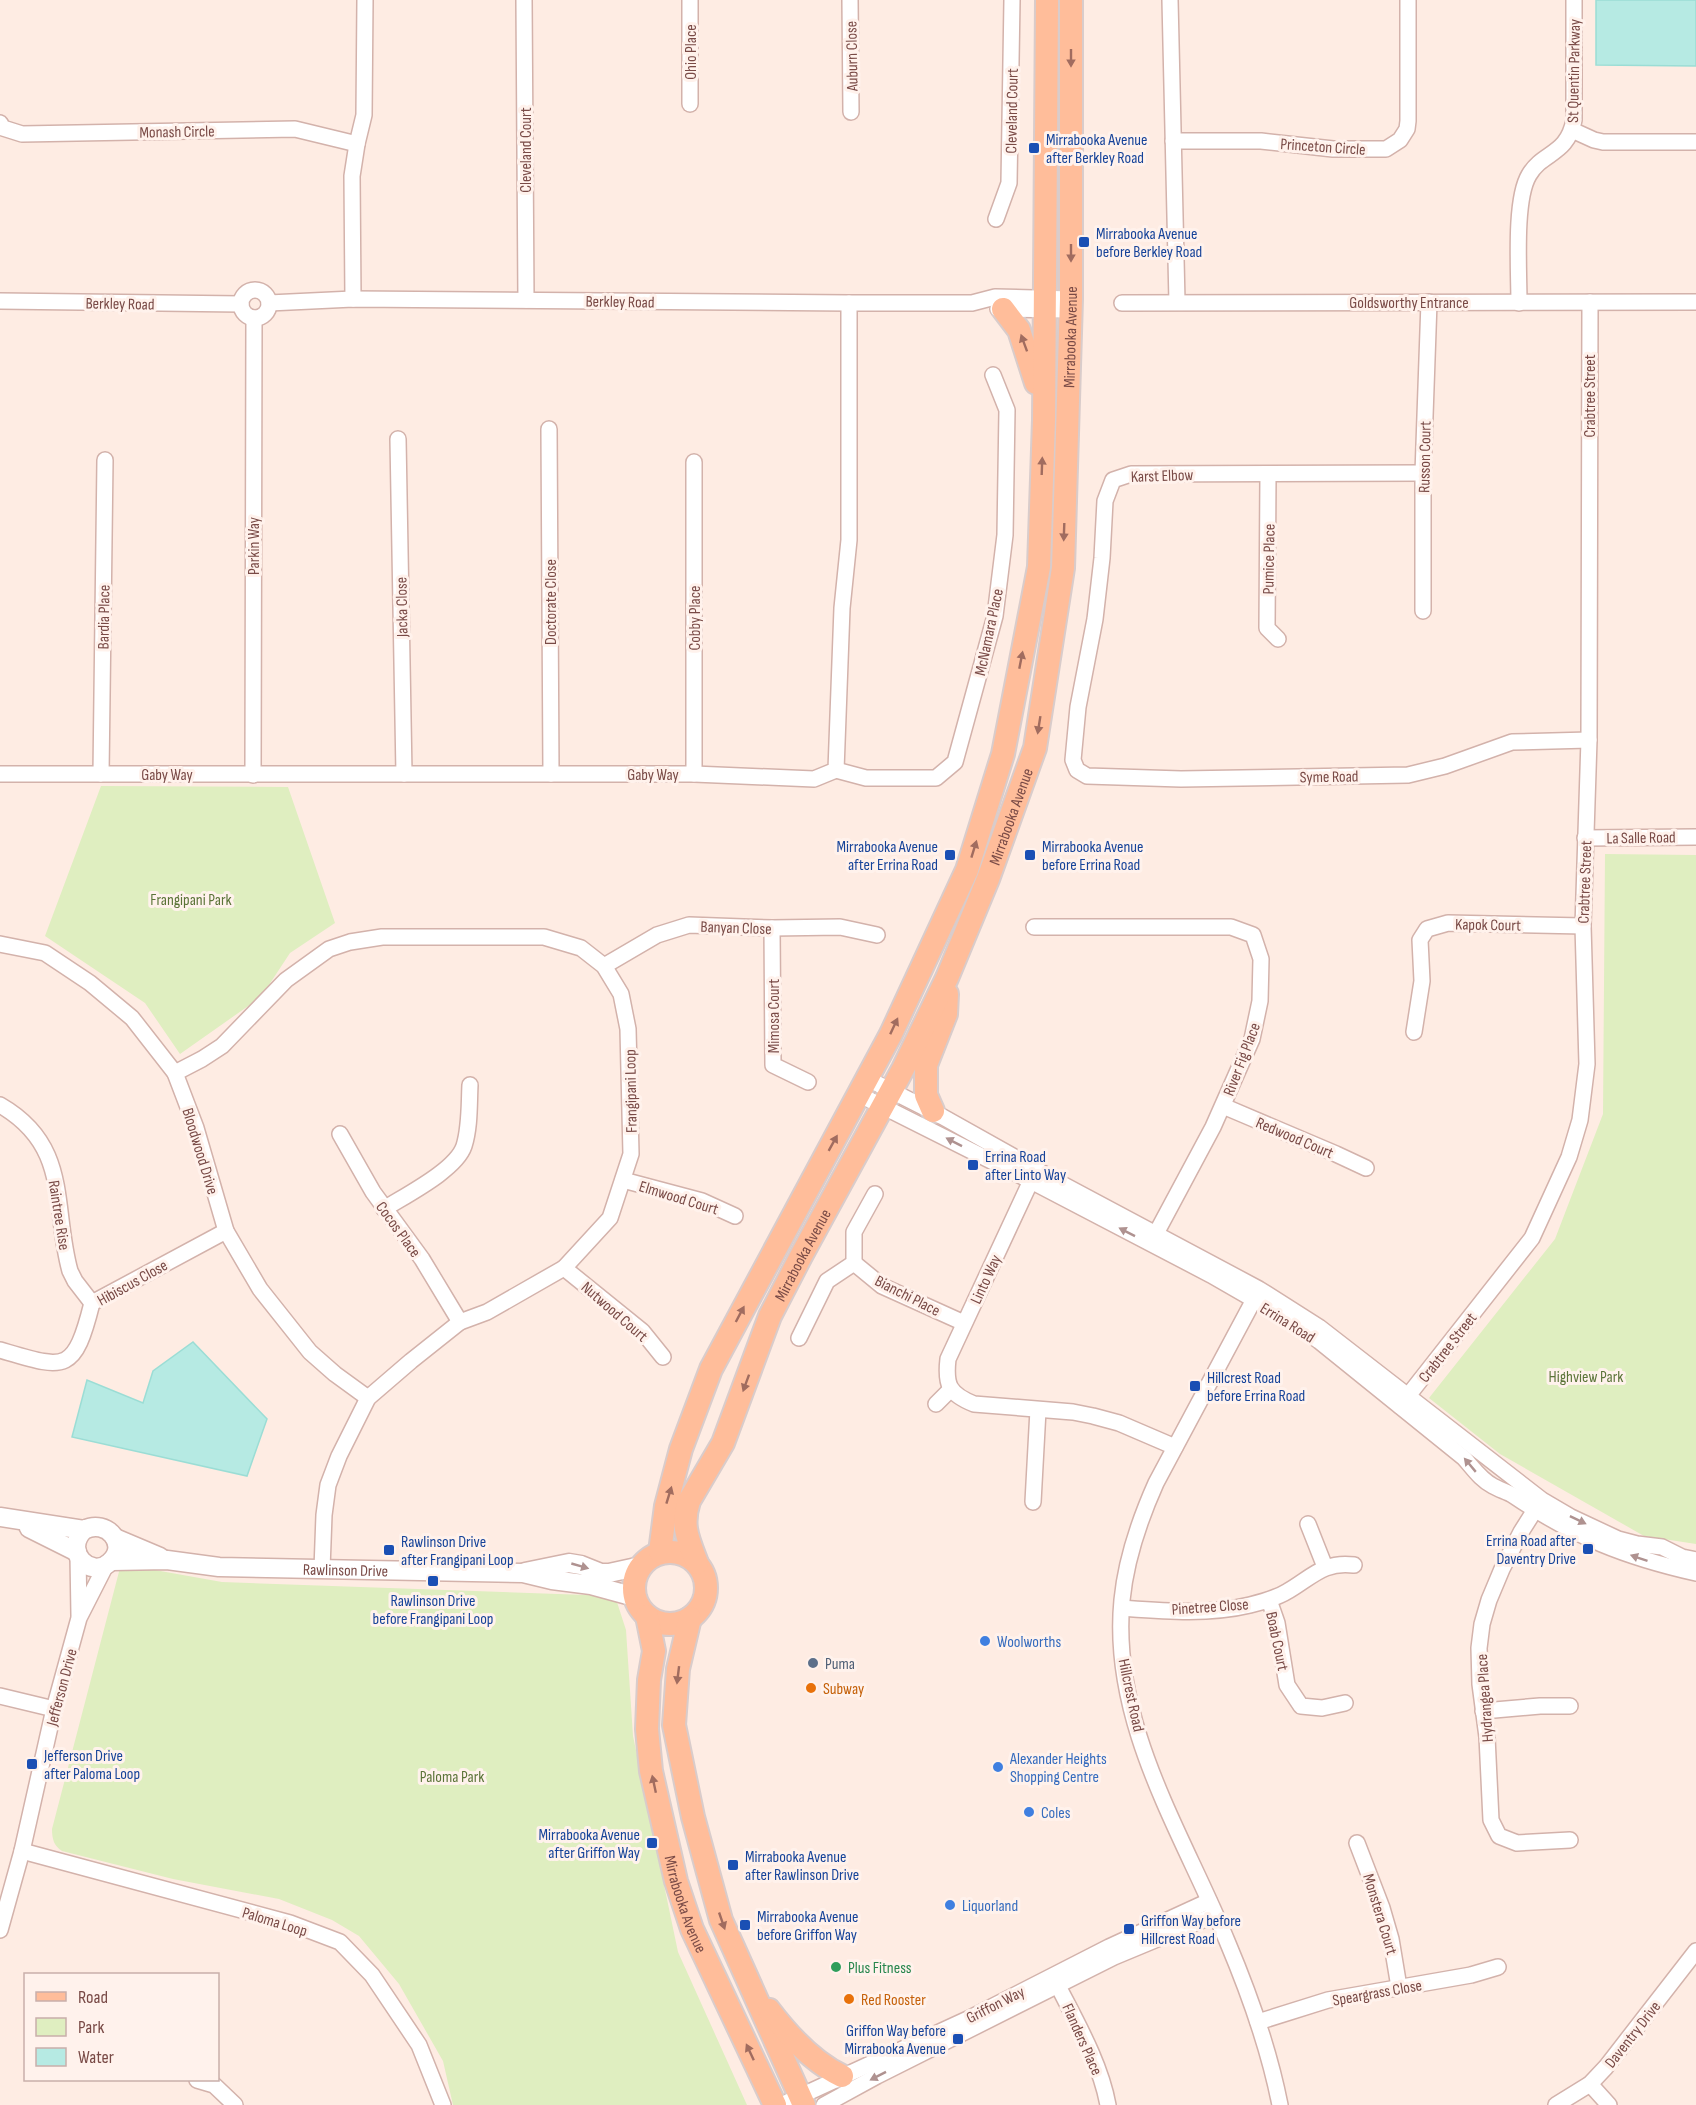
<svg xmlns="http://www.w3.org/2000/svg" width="1696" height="2105" font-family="'Sofia Sans Condensed',sans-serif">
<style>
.green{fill:#dfeec0}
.water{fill:#b6eae3;stroke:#9bddd5;stroke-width:1.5}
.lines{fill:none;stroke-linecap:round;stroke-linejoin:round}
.minor-casing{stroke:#d3b2ab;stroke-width:18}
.tertiary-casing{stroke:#d3b2ab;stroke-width:21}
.primary-casing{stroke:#d9cccb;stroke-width:26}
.minor{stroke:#fff;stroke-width:15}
.tertiary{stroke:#fff;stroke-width:18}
.primary{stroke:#ffbd9a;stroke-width:22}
.oneway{fill:#a16c5f}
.oneway2{fill:#af9290}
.transit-dot{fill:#1a4fb4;stroke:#fff2ec;stroke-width:2}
.shop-dot{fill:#3f7fe0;stroke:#fff2ec;stroke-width:2}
.service-dot{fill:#5c6f8a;stroke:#fff2ec;stroke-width:2}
.food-dot{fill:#e8710a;stroke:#fff2ec;stroke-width:2}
.leisure-dot{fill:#2e9e5b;stroke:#fff2ec;stroke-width:2}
.labels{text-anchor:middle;stroke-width:6;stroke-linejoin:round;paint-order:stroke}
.street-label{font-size:16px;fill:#794a46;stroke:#fff2ec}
.transit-label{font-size:16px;fill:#164399;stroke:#fff2ec;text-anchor:start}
.park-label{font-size:16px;fill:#5b7438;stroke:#fff2ec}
.shop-label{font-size:16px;fill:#366cbe;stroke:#fff2ec;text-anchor:start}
.service-label{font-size:16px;fill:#4e5e75;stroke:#fff2ec;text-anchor:start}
.food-label{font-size:16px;fill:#c56008;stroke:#fff2ec;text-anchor:start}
.leisure-label{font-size:16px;fill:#27864d;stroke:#fff2ec;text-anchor:start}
</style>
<rect width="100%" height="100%" fill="#feece3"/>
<!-- green -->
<g class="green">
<path d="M 101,786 L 288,787 L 335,923 L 290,953 L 261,997 L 180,1054 L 145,1003 L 45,936 Z"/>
<path d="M 1605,854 L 1696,855 L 1696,1544 L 1644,1536 L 1500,1454 L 1429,1398 L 1555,1239 L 1603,1114 Z"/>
<path d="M 121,1564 L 222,1582 L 615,1596 L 626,1630 L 633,1736 L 678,1952 L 747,2105 L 453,2105 L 443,2061 L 399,1984 L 359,1936 L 332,1920 L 279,1899 L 173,1879 L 62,1851 C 54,1846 52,1839 52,1829 Z"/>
</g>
<!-- water -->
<g class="water">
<path d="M 1596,0 L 1696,0 L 1696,66 L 1596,65 Z"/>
<path d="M 193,1342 L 267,1419 L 247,1476 L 72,1437 L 87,1380 L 143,1403 L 153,1371 Z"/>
</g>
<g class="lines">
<!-- minor casing -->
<g class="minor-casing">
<g id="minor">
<path d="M 524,0 L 526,300"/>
<path d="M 690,0 L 690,104"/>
<path d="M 850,0 L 851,112"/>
<path d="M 1170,0 L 1177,302"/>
<path d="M 0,123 L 3,128 L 22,134 L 295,129 L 357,144"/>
<path d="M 1572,130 L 1594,140 L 1603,142 L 1696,142"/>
<path d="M 1173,141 L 1261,141 L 1333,149 L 1386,149 L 1400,140 L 1407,129 L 1408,121 L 1408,0"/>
<path d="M 996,219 L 1009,183 L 1012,0"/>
<circle cx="255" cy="304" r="14"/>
<path d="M 353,299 L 352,176 L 357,144 L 364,115 L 365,0"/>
<path d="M 0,301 L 241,304"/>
<path d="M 269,303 L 353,299 L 849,303 L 972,303 L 995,297 L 1071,299"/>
<path d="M 1122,303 L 1696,302"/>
<path d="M 1519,303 C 1519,271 1514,200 1529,175 C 1543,151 1567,156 1574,120 L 1574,0"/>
<path d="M 998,309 L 1071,310"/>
<path d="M 549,429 L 551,774"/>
<path d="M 398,439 L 404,774"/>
<path d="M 694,462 L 694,774"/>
<path d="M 1423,473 L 1131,474 L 1113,480 L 1105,501 L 1102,558 L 1095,619 L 1078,707 L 1073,760 L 1077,770 L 1087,776 L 1181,779 L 1408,775 L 1445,766 L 1512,742 L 1589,740"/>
<path d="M 1268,475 L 1267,628 L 1278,639"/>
<path d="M 1423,611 L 1423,473 L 1429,302"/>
<path d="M 836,770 L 866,778 L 936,778 L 955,762 L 995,616 L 1005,535 L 1007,410 L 993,375"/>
<path d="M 0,774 L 694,774 L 814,779 L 836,770 L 842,608 L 849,540 L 849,303"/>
<path d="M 101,774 L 105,460"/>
<path d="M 253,775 L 254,318"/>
<path d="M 1585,838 L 1696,837"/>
<path d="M 1034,927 L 1231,927 L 1253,935 L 1261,959 L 1260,1001 L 1252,1039 L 1213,1127 L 1152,1241"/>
<path d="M 772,928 L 773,1065 L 808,1082"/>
<path d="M 0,944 L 45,953 L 90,983 L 132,1018 L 175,1073 L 196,1128 L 226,1231 L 260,1289 L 310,1352 L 335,1374 L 368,1398"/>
<path d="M 604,966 L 657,935 L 689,925 L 772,928 L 840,927 L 877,935"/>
<path d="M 1414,1032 L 1422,981 L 1420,940 L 1427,929 L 1448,923 L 1583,926"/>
<path d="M 175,1073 L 202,1059 L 222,1046 L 286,980 L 329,949 L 350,942 L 382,937 L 544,937 L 581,948 L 604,966 L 621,994 L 628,1029 L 631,1154 L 610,1218 L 564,1268 L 487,1312 L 460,1322 L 411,1361 L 368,1398 L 339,1456 L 328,1485 L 324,1515 L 322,1569"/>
<path d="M 868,1079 L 943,1117 L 1064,1185 L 1259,1289 L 1319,1327 L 1542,1500 L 1571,1517 L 1618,1539 L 1637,1544 L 1662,1547 L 1682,1557 L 1696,1560"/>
<path d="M 860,1095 L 1031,1181 L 1211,1275 L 1289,1320 L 1319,1341 L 1464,1458 C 1473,1468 1481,1480 1493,1486 C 1500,1490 1508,1492 1514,1496 C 1575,1537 1625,1557 1696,1573"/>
<path d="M 0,1105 C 71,1146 52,1206 70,1271 L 75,1281 L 92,1303"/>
<path d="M 1223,1106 L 1336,1154 L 1366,1168"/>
<path d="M 340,1134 L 373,1192 L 422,1259 L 460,1322"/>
<path d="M 1035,1172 L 948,1359 C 945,1385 949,1394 974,1404 L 1073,1412 L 1093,1416 L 1119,1423 L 1175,1447"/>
<path d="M 623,1180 L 702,1201 L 735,1216"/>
<path d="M 384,1209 C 406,1195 456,1170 464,1146 C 470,1127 469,1105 470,1085"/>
<path d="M 854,1263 L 882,1286 L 964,1323"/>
<path d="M 564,1268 L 642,1331 L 663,1357"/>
<path d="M 1258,1292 L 1156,1483 C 1139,1521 1126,1559 1122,1600 C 1110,1723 1182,1832 1227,1941 C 1249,1993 1269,2049 1280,2105"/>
<path d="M 799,1338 L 827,1281 L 854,1263 L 854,1232 L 875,1194"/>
<path d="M 0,1350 C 65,1369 74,1375 92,1303 L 226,1231"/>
<path d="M 936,1404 L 950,1390"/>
<path d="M 1400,1406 L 1532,1238 L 1569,1157 L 1580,1120 L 1587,1064 L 1583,926 L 1589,740 L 1590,302"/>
<path d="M 1033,1502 L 1038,1410"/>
<path d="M 1540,1502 L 1521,1532 L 1502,1569 L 1489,1600 L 1482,1624 L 1479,1648 L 1480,1684 L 1487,1737 L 1491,1820 L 1499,1836 L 1517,1843 L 1570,1840"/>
<path d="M 1308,1524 L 1325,1567"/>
<path d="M 78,1556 L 79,1615"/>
<path d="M 1269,1600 L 1277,1623 L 1287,1685 L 1301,1706 L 1322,1708 L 1345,1703"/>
<path d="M 1122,1608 C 1163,1611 1209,1615 1250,1605 C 1262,1602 1277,1598 1288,1591 C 1312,1577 1324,1561 1354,1565"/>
<path d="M 0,1696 L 54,1709"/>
<path d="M 1483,1711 L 1540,1706 L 1570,1706"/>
<path d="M 1357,1843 L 1382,1908 L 1391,1939 L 1399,1987"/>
<path d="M 22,1851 L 290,1923 L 340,1942 L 372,1975 L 419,2045 L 443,2105"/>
<path d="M 0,1930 L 22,1851 L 54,1709 L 79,1618 L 106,1565"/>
<path d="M 1054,1978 C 1074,2018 1100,2061 1108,2105"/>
<path d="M 1258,2022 L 1328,2000 L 1471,1975 L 1498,1967"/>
<path d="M 197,2080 L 214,2085 L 235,2105"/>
<path d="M 1590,2084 L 1609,2105"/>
<path d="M 781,2105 L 970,2018 L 1109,1947 L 1209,1901"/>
<path d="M 824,2105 L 877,2076 L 1114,1957 L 1215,1915"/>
<path d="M 1556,2105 L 1590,2084 L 1606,2067 L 1696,1951"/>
</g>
</g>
<!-- tertiary casing -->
<g class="tertiary-casing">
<g id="tertiary">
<path d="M 0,1517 L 84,1530 C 107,1518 129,1545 110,1562 C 91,1580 62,1551 84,1530"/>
<path d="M 29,1528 L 77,1552"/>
<path d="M 115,1538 L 160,1557"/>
<path id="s1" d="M 112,1561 L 167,1560 L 219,1567 L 523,1573 L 552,1580 L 591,1585 L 635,1597"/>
<path d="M 525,1572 L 569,1563 L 581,1565 L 601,1573 L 609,1573 L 641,1566"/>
</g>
</g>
<!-- primary casing -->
<g class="primary-casing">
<g id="primary">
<path d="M 1003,309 L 1019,330 L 1036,383"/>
<path d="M 933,1111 L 926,1095 L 926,1065 L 946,1014 L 947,994"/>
<circle cx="670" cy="1588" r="36"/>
<path d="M 660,1552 L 666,1506 L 681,1449 L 711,1369 L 891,1034 L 967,870 L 1003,754 L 1039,567 L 1044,420 L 1047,0"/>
<path id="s2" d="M 697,1563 C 688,1539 681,1526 689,1501 L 723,1443 L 770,1316 L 801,1256 L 903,1069 L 947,978 L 988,879 L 1035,748 L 1063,568 L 1071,299 L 1071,0"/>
<path id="s3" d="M 647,1616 L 654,1651 L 649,1680 L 647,1729 L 651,1771 L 676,1881 L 692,1929 L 775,2105"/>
<path d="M 690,1618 L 678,1669 L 674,1725 L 693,1817 L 721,1920 L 804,2105"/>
<path d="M 769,2010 C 788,2035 812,2062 842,2076"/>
</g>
</g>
<!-- minor -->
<use href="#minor" class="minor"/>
<!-- tertiary -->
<use href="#tertiary" class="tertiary"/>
<!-- primary -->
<use href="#primary" class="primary"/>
</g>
<!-- one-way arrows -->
<defs><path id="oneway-solid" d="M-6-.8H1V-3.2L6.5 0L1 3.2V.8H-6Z" transform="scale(1.5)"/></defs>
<g class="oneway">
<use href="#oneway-solid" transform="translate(1071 58) rotate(90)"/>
<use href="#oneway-solid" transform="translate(1071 253) rotate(90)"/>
<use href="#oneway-solid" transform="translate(1024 343) rotate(-110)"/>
<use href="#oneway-solid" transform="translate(1042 466) rotate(-88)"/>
<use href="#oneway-solid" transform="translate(1064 532) rotate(92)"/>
<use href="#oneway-solid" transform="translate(1021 660) rotate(-79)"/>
<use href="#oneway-solid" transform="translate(1039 725) rotate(99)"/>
<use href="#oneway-solid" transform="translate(974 849) rotate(-73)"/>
<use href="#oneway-solid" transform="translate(894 1026) rotate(-65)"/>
<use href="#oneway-solid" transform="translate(833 1143) rotate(-61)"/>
<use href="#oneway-solid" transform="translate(740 1314) rotate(-62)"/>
<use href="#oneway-solid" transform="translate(746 1383) rotate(110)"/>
<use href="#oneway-solid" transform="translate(669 1495) rotate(-73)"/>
<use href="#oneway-solid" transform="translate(678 1675) rotate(97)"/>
<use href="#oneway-solid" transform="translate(654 1784) rotate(-102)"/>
<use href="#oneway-solid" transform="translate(722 1921) rotate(71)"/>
<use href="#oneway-solid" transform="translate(750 2052) rotate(-115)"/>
</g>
<g class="oneway2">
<use href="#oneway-solid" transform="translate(954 1142) rotate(-153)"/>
<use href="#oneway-solid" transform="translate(1127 1232) rotate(-153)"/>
<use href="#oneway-solid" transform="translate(1470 1465) rotate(-130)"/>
<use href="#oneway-solid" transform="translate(1578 1520) rotate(26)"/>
<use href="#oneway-solid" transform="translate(1639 1558) rotate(-161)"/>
<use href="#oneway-solid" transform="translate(580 1566) rotate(16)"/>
<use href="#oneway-solid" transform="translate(878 2076) rotate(153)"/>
</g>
<!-- markers -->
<g class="transit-dot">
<rect x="1028" y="142" width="12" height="12" rx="3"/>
<rect x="1078" y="236" width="12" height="12" rx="3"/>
<rect x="944" y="849" width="12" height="12" rx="3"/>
<rect x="1024" y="849" width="12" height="12" rx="3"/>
<rect x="967" y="1159" width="12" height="12" rx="3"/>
<rect x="1189" y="1380" width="12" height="12" rx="3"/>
<rect x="1582" y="1543" width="12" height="12" rx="3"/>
<rect x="383" y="1544" width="12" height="12" rx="3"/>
<rect x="427" y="1575" width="12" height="12" rx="3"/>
<rect x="26" y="1758" width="12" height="12" rx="3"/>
<rect x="646" y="1837" width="12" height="12" rx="3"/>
<rect x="727" y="1859" width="12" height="12" rx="3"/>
<rect x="739" y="1919" width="12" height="12" rx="3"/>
<rect x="1123" y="1923" width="12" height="12" rx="3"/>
<rect x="952" y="2033" width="12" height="12" rx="3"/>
</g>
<g class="shop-dot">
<circle cx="985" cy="1641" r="6"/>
<circle cx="998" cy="1767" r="6"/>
<circle cx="1029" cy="1812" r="6"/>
<circle cx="950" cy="1905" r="6"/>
</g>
<circle class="service-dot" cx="813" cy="1663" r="6"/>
<g class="food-dot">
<circle cx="811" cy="1688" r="6"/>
<circle cx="849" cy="1999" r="6"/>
</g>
<circle class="leisure-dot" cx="836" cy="1967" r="6"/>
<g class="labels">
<!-- street labels -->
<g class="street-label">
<text transform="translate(690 52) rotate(-90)" y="6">Ohio Place</text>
<text transform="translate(851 56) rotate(-91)" y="6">Auburn Close</text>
<text transform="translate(1573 71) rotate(-89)" y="6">St Quentin Parkway</text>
<text transform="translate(1011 111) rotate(-89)" y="6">Cleveland Court</text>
<text transform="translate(177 131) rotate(-1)" y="6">Monash Circle</text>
<text transform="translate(1323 146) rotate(4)" y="6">Princeton Circle</text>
<text transform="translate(525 150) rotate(-90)" y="6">Cleveland Court</text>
<text transform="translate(620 301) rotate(1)" y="6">Berkley Road</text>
<text x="1409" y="308">Goldsworthy Entrance</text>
<text transform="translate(120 303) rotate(1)" y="6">Berkley Road</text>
<text dy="6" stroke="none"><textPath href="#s2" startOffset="1308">Mirrabooka Avenue</textPath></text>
<text transform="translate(1589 396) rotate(-90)" y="6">Crabtree Street</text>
<text transform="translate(1424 457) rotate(-89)" y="6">Russon Court</text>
<text transform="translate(1162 475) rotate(-2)" y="6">Karst Elbow</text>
<text transform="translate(253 546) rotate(-90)" y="6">Parkin Way</text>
<text transform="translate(1268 559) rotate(-89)" y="6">Pumice Place</text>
<text transform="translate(550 602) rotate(-90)" y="6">Doctorate Close</text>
<text transform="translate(401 607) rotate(-91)" y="6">Jacka Close</text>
<text transform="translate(103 617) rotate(-89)" y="6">Bardia Place</text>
<text transform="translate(694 618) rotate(-90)" y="6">Cobby Place</text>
<text transform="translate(988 632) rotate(-78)" y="6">McNamara Place</text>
<text x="167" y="780">Gaby Way</text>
<text x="653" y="780">Gaby Way</text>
<text transform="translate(1329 776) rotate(-1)" y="6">Syme Road</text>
<text dy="6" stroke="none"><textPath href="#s2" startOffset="822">Mirrabooka Avenue</textPath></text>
<text transform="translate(1641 837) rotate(-1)" y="6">La Salle Road</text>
<text transform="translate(1584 882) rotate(-88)" y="6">Crabtree Street</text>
<text transform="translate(1488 924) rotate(1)" y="6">Kapok Court</text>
<text transform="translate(736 927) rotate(2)" y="6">Banyan Close</text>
<text transform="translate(773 1016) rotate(-90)" y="6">Mimosa Court</text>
<text transform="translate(1241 1059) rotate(-69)" y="6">River Fig Place</text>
<text transform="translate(630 1091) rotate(-91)" y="6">Frangipani Loop</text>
<text transform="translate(1295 1137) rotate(23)" y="6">Redwood Court</text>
<text transform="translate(201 1151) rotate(73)" y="6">Bloodwood Drive</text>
<text transform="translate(679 1197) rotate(17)" y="6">Elmwood Court</text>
<text transform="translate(60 1215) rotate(81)" y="6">Raintree Rise</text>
<text transform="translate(399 1229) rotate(54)" y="6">Cocos Place</text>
<text dy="6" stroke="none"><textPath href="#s2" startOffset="336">Mirrabooka Avenue</textPath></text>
<text transform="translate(985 1279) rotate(-65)" y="6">Linto Way</text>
<text transform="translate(132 1282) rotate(-29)" y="6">Hibiscus Close</text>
<text transform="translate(908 1295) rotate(27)" y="6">Bianchi Place</text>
<text transform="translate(615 1311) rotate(41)" y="6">Nutwood Court</text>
<text transform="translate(1288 1322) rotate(32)" y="6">Errina Road</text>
<text transform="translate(1447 1347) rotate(-52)" y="6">Crabtree Street</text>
<text dy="6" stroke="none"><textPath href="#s1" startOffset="234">Rawlinson Drive</textPath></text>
<text transform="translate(1210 1606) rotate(-4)" y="6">Pinetree Close</text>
<text transform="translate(1278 1641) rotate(78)" y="6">Boab Court</text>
<text transform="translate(61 1687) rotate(-75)" y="6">Jefferson Drive</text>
<text transform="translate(1132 1695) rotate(78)" y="6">Hillcrest Road</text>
<text transform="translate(1484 1698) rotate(-94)" y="6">Hydrangea Place</text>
<text dy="6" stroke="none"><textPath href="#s3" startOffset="294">Mirrabooka Avenue</textPath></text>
<text transform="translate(1381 1914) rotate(73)" y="6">Monstera Court</text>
<text transform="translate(275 1921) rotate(17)" y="6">Paloma Loop</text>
<text transform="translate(1377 1992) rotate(-10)" y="6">Speargrass Close</text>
<text transform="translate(995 2004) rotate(-27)" y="6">Griffon Way</text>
<text transform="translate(1632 2034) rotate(-52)" y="6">Daventry Drive</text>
<text transform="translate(1083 2039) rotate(66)" y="6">Flanders Place</text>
</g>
<!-- transit labels -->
<g class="transit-label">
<text x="1046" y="145">Mirrabooka Avenue<tspan x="1046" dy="18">after Berkley Road</tspan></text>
<text x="1096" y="239">Mirrabooka Avenue<tspan x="1096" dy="18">before Berkley Road</tspan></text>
<text x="938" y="852" text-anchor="end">Mirrabooka Avenue<tspan x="938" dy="18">after Errina Road</tspan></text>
<text x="1042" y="852">Mirrabooka Avenue<tspan x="1042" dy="18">before Errina Road</tspan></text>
<text x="985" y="1162">Errina Road<tspan x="985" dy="18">after Linto Way</tspan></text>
<text x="1207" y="1383">Hillcrest Road<tspan x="1207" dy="18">before Errina Road</tspan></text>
<text x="1576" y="1546" text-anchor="end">Errina Road after<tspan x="1576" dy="18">Daventry Drive</tspan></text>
<text x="401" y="1547">Rawlinson Drive<tspan x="401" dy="18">after Frangipani Loop</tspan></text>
<text x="433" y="1606" text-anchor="middle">Rawlinson Drive<tspan x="433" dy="18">before Frangipani Loop</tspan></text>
<text x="44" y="1761">Jefferson Drive<tspan x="44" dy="18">after Paloma Loop</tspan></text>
<text x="640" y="1840" text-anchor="end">Mirrabooka Avenue<tspan x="640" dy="18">after Griffon Way</tspan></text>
<text x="745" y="1862">Mirrabooka Avenue<tspan x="745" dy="18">after Rawlinson Drive</tspan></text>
<text x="757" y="1922">Mirrabooka Avenue<tspan x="757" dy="18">before Griffon Way</tspan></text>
<text x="1141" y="1926">Griffon Way before<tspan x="1141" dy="18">Hillcrest Road</tspan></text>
<text x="946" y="2036" text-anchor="end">Griffon Way before<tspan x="946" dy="18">Mirrabooka Avenue</tspan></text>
</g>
<!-- park labels -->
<g class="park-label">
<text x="191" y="905">Frangipani Park</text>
<text x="1586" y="1382">Highview Park</text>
<text x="452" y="1782">Paloma Park</text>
</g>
<!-- shop labels -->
<g class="shop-label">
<text x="997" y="1647">Woolworths</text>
<text x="1010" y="1764">Alexander Heights<tspan x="1010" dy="18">Shopping Centre</tspan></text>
<text x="1041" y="1818">Coles</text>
<text x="962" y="1911">Liquorland</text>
</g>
<!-- service labels -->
<g class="service-label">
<text x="825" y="1669">Puma</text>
</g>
<!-- food labels -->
<g class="food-label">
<text x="823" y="1694">Subway</text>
<text x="861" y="2005">Red Rooster</text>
</g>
<!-- leisure labels -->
<g class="leisure-label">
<text x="848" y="1973">Plus Fitness</text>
</g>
</g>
<!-- legend -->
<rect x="24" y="1973" width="195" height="108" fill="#fff2ec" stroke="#c9afaa" stroke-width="1.5"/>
<rect x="36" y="1992" width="30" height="9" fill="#ffbd9a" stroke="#c9afaa" stroke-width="1.5"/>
<text x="78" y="2003" font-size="18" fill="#794a46">Road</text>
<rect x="36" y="2018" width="30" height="18" fill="#dfeec0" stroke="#c9afaa" stroke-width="1.5"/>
<text x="78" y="2033" font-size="18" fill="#794a46">Park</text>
<rect x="36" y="2048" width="30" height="18" fill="#b6eae3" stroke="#c9afaa" stroke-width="1.5"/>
<text x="78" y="2063" font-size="18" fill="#794a46">Water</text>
</svg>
